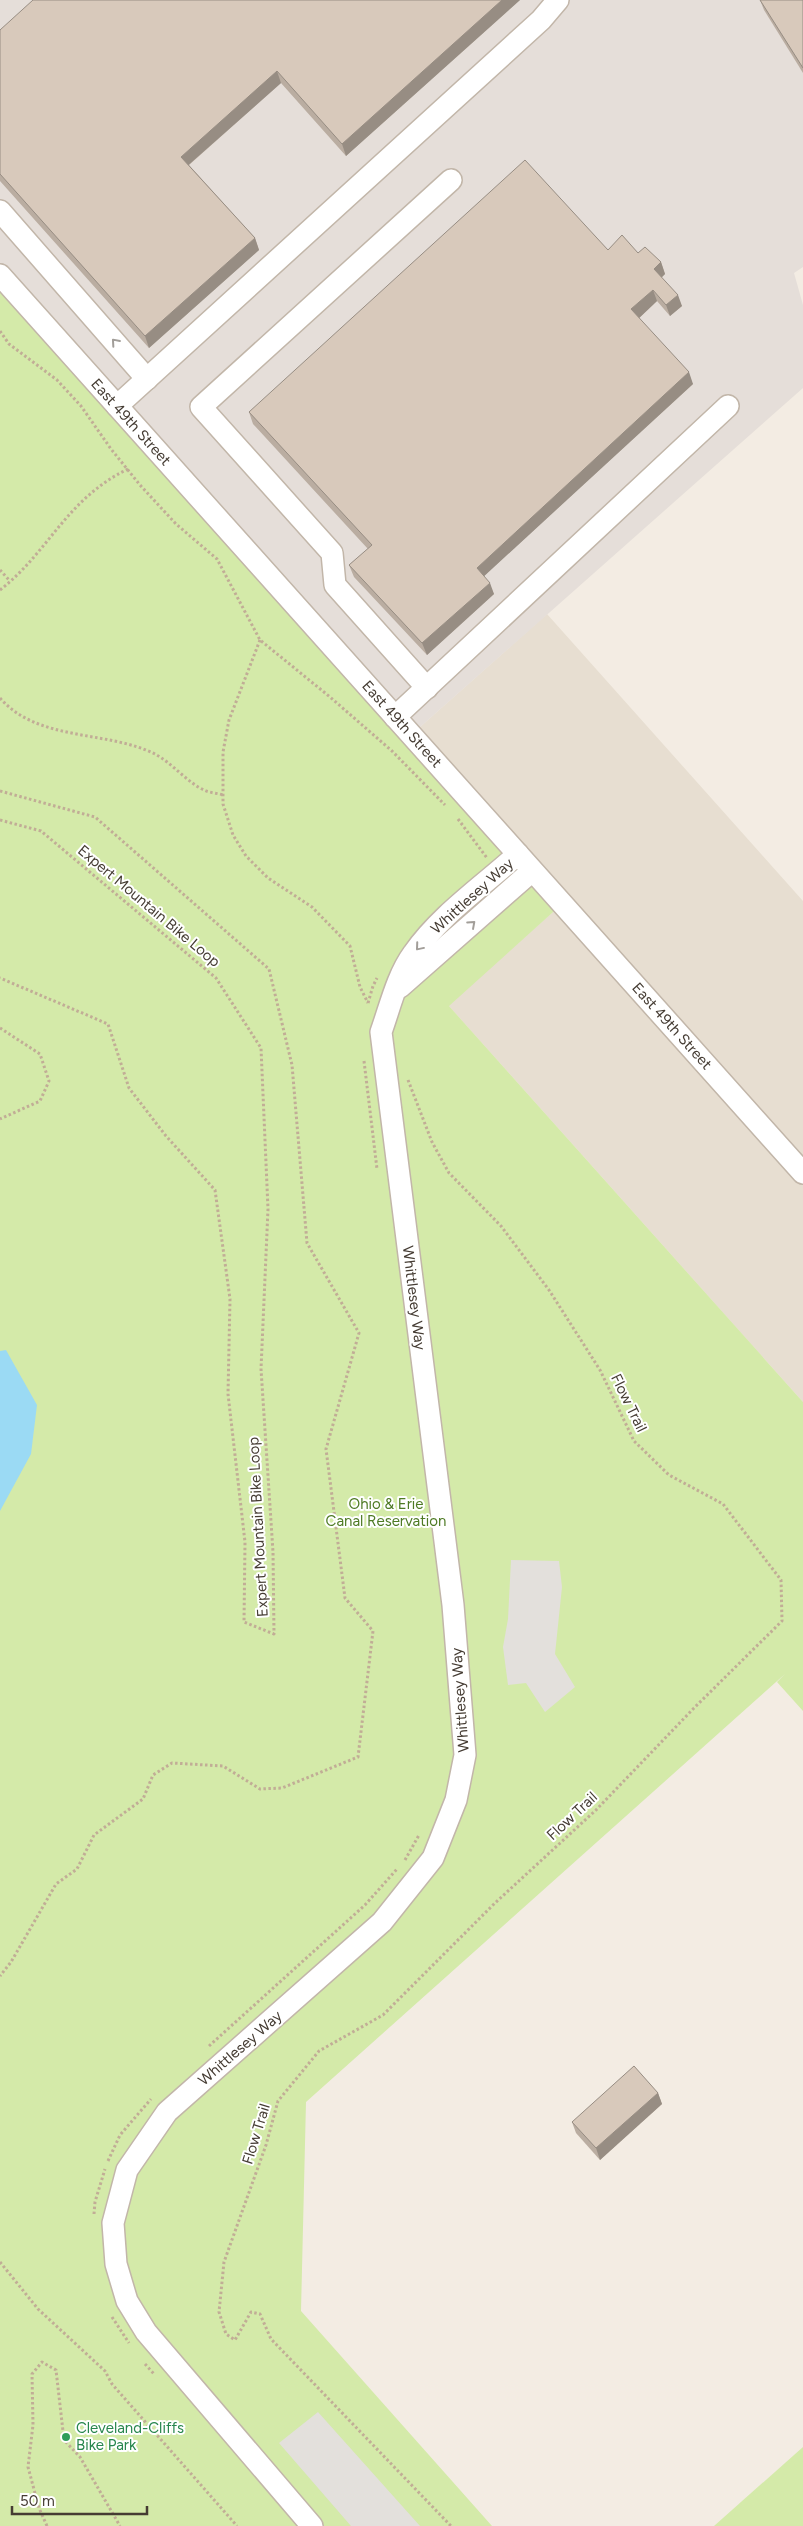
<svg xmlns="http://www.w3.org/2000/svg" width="803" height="2526" font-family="Figtree,sans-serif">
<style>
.residential{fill:#e7ded1}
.industrial{fill:#e5ded9}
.green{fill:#d4eaa9}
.parking{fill:#e3e0dc}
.water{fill:#9bdaf4}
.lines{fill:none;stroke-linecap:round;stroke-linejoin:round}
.minor-casing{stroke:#c2b6a9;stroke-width:24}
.path{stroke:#c1ad96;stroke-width:3;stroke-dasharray:2.5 2.5;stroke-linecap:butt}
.minor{stroke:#fff;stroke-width:21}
.wall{fill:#baada1}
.shaded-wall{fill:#978d83}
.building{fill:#d8c9bb;stroke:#978d83}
.oneway{stroke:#a29e99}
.leisure-dot{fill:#2e9e5b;stroke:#fff;stroke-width:2}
.labels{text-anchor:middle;stroke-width:4;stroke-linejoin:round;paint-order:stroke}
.street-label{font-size:15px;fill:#453c33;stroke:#fff}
.park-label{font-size:15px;fill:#4e7a24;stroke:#fff}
.leisure-label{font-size:15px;fill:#27864d;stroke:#fff;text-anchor:start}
</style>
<rect width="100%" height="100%" fill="#f3ece3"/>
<!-- residential -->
<path class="residential" d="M 547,614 L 803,901 L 803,1402 L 448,1005 L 562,904 L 411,735 Z"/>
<!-- industrial -->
<path class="industrial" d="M 0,0 L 803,0 L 803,267 L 794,273 L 803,305 L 803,388 L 411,735 L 0,275 Z"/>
<!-- green -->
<g class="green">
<path d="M 0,275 L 562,904 L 449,1006 L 803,1402 L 803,1711 L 777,1682 L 785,1674 L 306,2102 L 301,2311 L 492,2526 L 0,2526 Z"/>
<path d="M 803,2447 L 803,2526 L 714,2526 Z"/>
</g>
<!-- parking -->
<g class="parking">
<path d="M 511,1560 L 559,1561 L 562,1587 L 555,1654 L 575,1687 L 545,1712 L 526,1683 L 508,1685 L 503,1647 L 508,1619 Z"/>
<path d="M 318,2412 L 420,2526 L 421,2526 L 351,2526 L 279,2443 Z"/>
</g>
<!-- water -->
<path class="water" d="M 6,1350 L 37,1405 L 31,1454 L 0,1511 L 0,1351 Z"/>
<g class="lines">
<!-- minor casing -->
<g class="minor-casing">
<g id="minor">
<path d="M 0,211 L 147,379"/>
<path d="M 0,275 L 803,1173"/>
<path d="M 117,406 L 541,20 L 558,0"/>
<path d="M 427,688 L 335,585 L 332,553 L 201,407 L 451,180"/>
<path d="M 395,717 L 728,406"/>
<path d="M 400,987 L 532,871"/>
<path d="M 312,2526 L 146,2332 L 127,2301 L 116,2264 L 113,2223 L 127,2170 L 167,2112 L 382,1922 L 433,1858 L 456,1800 L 465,1755 L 453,1605 L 381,1032 C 390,1007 397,976 413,954 C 440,915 483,886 518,854"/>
</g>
</g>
<!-- path -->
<g class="path">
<path d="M 0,331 L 9,344 L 57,380 L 81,406 L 111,449 L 140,485 L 176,524 L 217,559 L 260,640 L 330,697 L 392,751 L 445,805"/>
<path d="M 0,570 L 10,581"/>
<path d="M 0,590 C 49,552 66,499 128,469"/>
<path d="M 260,640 L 229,720 L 223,752 L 223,804 L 233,835 L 246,856 L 268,878 L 312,907 L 350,946 L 360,987 L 368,1003"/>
<path d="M 0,698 C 38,742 107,730 155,754 C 172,763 188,783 204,790 C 210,793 217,793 223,795"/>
<path d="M 0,791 L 95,817 L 269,969 L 292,1065 L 307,1243 L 359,1333 L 326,1449 L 345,1598 L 373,1631 L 358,1757 L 282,1788 L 260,1789 L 223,1766 L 172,1763 L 153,1775 L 143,1799 L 94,1835 L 77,1869 L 56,1884 L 11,1962 L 0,1976"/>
<path d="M 458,819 L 487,858"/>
<path d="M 0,820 L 41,831 L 216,978 L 261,1048 L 268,1209 L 261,1369 L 273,1552 L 274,1634 L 244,1622 L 245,1542 L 228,1394 L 230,1299 L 215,1190 L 166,1136 L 129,1088 L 108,1024 L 0,978"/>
<path d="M 368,1003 L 373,986 L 377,978"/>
<path d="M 0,1028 L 40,1054 L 49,1081 L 40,1101 L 0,1119"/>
<path d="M 364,1061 L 377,1169"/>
<path d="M 408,1080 L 432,1142 L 449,1173 L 501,1226 L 549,1290 L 600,1370 L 634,1441 L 669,1475 L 723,1504 L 781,1580 L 782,1621 L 694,1708 L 596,1810 L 495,1903 L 383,2015 L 319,2051 L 278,2101 L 266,2145 L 224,2262 L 219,2312 L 226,2334 L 235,2340 L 251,2312 L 260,2314 L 271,2339 L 451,2526"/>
<path d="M 405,1860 L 419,1835"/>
<path d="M 209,2046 L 365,1905 L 397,1869"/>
<path d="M 108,2161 L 120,2135 L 151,2099"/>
<path d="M 94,2214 L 95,2202 L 105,2169"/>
<path d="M 0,2262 L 38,2309 L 105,2371 L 112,2384 L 237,2526"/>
<path d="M 112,2317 L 129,2343"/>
<path d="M 145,2364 L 154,2374"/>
<path d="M 47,2526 L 39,2508 L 28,2467 L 33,2425 L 32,2374 L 42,2362 L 56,2370 L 64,2440 L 80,2457 L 120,2526"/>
</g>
<!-- minor -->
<use href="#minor" class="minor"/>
</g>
<!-- wall -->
<g class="wall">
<path d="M 520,0 L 346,156 L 281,83 L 189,165 L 255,238 L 259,250 L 149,348 L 0,181 L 0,30 Z"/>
<path d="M 760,0 L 803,0 L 803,73 L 764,10 Z"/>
<path d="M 638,253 L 661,262 L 665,274 L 661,278 L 682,306 L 670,316 L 657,301 L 639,318 L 693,384 L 484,576 L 494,594 L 427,655 L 354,577 L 349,565 L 368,549 L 253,424 L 249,412 Z"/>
<path d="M 658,2093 L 662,2104 L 600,2160 L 576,2133 L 572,2122 Z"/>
</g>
<!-- shaded-wall -->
<g class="shaded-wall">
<path d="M 502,0 L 520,0 L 346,156 L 342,144 Z"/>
<path d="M 277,71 L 281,83 L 185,168 L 181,157 Z"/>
<path d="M 255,238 L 259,250 L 149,348 L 145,336 Z"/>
<path d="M 661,262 L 665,274 L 658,281 L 654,269 Z"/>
<path d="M 653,290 L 657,301 L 636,321 L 631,309 Z"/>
<path d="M 678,295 L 682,306 L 670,316 L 666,305 Z"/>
<path d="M 689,372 L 693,384 L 481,579 L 477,568 Z"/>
<path d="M 490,583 L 494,594 L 427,655 L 422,643 Z"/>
<path d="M 658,2093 L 662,2104 L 600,2160 L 596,2148 Z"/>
</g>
<!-- building -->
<g class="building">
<path d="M 33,0 L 502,0 L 342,144 L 277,71 L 181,157 L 255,238 L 145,336 L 0,174 L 0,30 Z"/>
<path d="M 760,0 L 803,0 L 803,68 Z"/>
<path d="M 525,160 L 608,250 L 622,235 L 638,253 L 645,247 L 661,262 L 654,269 L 678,295 L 666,305 L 653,290 L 631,309 L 689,372 L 477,568 L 490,583 L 422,643 L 349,565 L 372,545 L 249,412 Z"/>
<path d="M 634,2066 L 658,2093 L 596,2148 L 572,2122 Z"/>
</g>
<!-- one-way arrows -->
<defs><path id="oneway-chevron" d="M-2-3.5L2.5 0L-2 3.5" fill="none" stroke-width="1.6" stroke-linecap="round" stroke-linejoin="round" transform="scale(1.25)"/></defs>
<g class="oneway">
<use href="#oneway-chevron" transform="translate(115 342) rotate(-131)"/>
<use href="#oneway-chevron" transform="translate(472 924) rotate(-42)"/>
<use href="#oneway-chevron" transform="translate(419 947) rotate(130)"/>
</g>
<!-- markers -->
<circle class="leisure-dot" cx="66" cy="2437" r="5"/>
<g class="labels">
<!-- street labels -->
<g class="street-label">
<text transform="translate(131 422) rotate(48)" y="5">East 49th Street</text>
<text transform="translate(402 724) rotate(48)" y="5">East 49th Street</text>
<text transform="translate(472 896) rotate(-42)" y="5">Whittlesey Way</text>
<text transform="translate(149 906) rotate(40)" y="5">Expert Mountain Bike Loop</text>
<text transform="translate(672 1026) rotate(48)" y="5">East 49th Street</text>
<text transform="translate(414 1298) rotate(83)" y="5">Whittlesey Way</text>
<text transform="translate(629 1403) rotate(64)" y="5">Flow Trail</text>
<text transform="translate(258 1527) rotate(-93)" y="5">Expert Mountain Bike Loop</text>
<text transform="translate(460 1700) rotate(-94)" y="5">Whittlesey Way</text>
<text transform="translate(572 1816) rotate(-43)" y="5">Flow Trail</text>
<text transform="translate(240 2048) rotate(-41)" y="5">Whittlesey Way</text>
<text transform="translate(256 2134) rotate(-73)" y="5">Flow Trail</text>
</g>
<!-- park labels -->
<g class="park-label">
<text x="386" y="1509">Ohio &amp; Erie<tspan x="386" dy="17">Canal Reservation</tspan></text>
</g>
<!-- leisure labels -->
<g class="leisure-label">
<text x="76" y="2433">Cleveland-Cliffs<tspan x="76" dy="17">Bike Park</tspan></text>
</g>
</g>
<!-- scale -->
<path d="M12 2506v8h135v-8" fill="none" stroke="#453c33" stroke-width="2.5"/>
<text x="20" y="2506" font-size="15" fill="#453c33" stroke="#ffffff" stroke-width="4" paint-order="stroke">50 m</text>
</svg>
